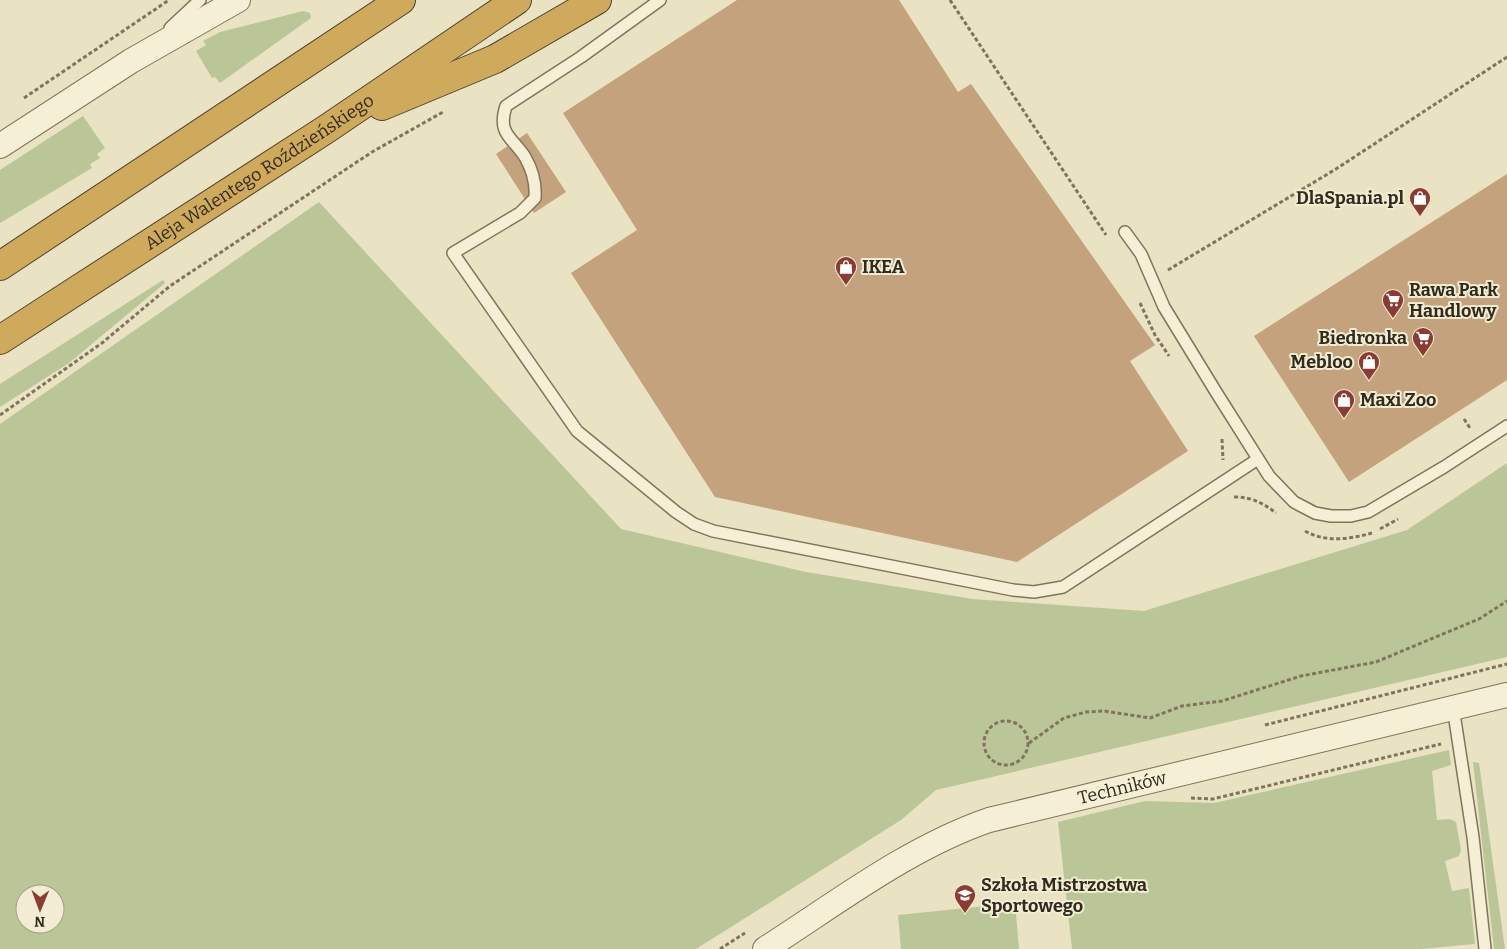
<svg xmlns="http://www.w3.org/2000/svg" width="1507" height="949" font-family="Bitter,serif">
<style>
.green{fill:#bbc698;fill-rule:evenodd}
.building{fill:#c3a27d}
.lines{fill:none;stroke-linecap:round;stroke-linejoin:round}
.lane-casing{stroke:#81745c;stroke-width:14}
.street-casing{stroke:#81745c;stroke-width:26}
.highway-casing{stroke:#4f4230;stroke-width:30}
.path{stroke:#81745c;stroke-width:3;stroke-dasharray:4 2.5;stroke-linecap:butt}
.lane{stroke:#f5efd5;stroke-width:11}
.street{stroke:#f5efd5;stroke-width:24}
.highway{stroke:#d0aa5c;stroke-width:28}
.labels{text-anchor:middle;stroke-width:4;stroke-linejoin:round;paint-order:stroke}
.street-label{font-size:18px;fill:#322a1e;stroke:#f1ecd2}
.poi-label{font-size:18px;font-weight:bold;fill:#322a1e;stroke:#f1ecd2;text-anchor:start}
</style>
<rect width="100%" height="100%" fill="#e9e2c3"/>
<!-- green -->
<g class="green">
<path d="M 303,11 L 310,13 L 311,18 L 220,83 L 215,77 L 212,78 L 196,51 L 206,45 L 203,41 L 220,32 Z"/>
<path d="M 83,116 L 105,148 L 97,154 L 100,158 L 90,164 L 92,168 L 0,223 L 0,170 Z"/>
<path d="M 319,202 L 621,529 L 806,572 L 973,599 L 1144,611 L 1407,530 L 1507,463 L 1507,657 L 936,790 L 901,820 L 696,949 L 0,949 L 0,424 ZM 25,894 L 55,894 L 55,924 L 25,924 Z"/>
<path d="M 163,280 L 165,283 L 69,363 L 0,407 L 0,384 Z"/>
<path d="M 1449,750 L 1451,765 L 1432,771 L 1437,820 L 1450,819 L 1456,822 L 1461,850 L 1459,856 L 1445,861 L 1452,891 L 1469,888 L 1475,944 L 1422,949 L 1072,949 L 1058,822 L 1145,801 L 1214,803 Z"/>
<path d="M 1473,762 L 1479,763 L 1505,949 L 1494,949 Z"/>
<path d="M 1015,903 L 1019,949 L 901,949 L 898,915 Z"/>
</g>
<!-- building -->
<g class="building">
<path d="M 737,0 L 899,0 L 958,92 L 971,84 L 1155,345 L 1130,361 L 1188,451 L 1017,562 L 715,497 L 571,273 L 637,230 L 563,113 Z"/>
<path d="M 527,133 L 566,192 L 534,213 L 496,154 Z"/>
<path d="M 1507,174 L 1507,380 L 1349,482 L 1254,336 Z"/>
</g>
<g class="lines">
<!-- lane casing -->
<g class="lane-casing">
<g id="lane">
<path d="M 660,0 L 581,57 L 506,106 C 497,134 512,137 525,157 C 532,169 536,184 535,198 L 520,213 L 453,253 L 577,431 L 676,512 L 694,524 L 713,531 L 1013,590 L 1034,592 L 1063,587 L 1258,459"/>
<path d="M 170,28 L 200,0"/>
<path d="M 1125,232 L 1141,254 L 1164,307 L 1216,392 L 1269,476 L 1294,502 L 1315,513 L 1331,516 L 1351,516 L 1368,512 L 1444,467 L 1507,426"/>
<path d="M 1453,707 L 1473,837 L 1485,949"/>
</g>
</g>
<!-- street casing -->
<g class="street-casing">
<g id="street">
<path d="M 0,146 L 131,61 L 238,0"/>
<path id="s1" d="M 765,949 C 837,903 908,848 989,820 L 1507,695"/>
</g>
</g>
<!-- highway casing -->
<g class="highway-casing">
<g id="highway">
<path d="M 382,106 L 495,59 L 597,0"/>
<path d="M 0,266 L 401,0"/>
<path id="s2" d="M 0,340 L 325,130 L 517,0"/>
</g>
</g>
<!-- path -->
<g class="path">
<path d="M 950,0 L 1106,235"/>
<path d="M 24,98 L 169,0"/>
<path d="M 1168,270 L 1336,169 L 1507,57"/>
<path d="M 1140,303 L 1155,335 L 1169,356"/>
<path d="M 0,415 L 102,343 L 170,286 L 372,152 L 443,112"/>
<path d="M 1464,419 L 1470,428"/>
<path d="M 1222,439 L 1223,460"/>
<path d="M 1234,497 C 1252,497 1263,503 1276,513"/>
<path d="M 1380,529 L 1398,519"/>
<path d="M 1305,531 C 1326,543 1350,539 1372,533"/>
<circle cx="1006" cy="743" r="22"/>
<path d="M 1265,725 L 1507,664"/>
<path d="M 1029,743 L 1064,718 L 1086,712 L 1104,711 L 1150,718 L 1182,706 L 1222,701 L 1301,676 L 1376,662 L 1479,619 L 1507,601"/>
<path d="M 1191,798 L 1213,799 L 1441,744"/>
<path d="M 720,949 L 745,933"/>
</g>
<!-- lane -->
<use href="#lane" class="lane"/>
<!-- street -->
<use href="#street" class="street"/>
<!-- highway -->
<use href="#highway" class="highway"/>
</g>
<!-- icons -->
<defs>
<g id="shop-pin" transform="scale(1.125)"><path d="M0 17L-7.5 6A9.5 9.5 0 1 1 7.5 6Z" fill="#8a3c32" stroke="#f1ecd2"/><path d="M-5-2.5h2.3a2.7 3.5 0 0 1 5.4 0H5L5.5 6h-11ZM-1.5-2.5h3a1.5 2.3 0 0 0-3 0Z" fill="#fff"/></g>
<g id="supermarket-pin" transform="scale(1.125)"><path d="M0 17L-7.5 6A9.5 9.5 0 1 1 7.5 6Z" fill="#8a3c32" stroke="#f1ecd2"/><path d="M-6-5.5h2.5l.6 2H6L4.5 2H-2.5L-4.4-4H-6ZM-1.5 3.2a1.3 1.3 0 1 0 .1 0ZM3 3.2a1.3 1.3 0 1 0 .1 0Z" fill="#fff"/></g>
<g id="school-pin" transform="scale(1.125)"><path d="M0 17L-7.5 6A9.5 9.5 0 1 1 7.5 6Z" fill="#8a3c32" stroke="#f1ecd2"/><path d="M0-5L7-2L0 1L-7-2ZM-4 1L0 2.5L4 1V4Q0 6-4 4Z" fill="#fff"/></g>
</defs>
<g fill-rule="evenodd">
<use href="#shop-pin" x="1420" y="198"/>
<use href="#shop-pin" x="846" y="267"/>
<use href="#supermarket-pin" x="1393" y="300"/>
<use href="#supermarket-pin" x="1423" y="338"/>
<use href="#shop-pin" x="1369" y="362"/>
<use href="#shop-pin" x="1344" y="400"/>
<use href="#school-pin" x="965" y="895"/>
</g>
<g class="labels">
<!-- street labels -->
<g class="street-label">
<text dy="6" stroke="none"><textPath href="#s2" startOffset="309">Aleja Walentego Roździeńskiego</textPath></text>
<text dy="6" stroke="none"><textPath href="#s1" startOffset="396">Techników</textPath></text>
</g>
<!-- poi labels -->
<g class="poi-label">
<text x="1404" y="204" text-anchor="end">DlaSpania.pl</text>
<text x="862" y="273">IKEA</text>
<text x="1409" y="296">Rawa Park<tspan x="1409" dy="21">Handlowy</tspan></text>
<text x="1407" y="344" text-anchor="end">Biedronka</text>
<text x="1353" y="368" text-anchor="end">Mebloo</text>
<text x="1360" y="406">Maxi Zoo</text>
<text x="981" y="891">Szkoła Mistrzostwa<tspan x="981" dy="21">Sportowego</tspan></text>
</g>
</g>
<!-- north arrow -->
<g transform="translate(40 909) rotate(181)"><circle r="24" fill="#f1ecd2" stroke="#a59e8a"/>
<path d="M0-4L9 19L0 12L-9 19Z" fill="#8a3c32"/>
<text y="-8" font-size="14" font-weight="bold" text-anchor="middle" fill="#322a1e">N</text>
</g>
</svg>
